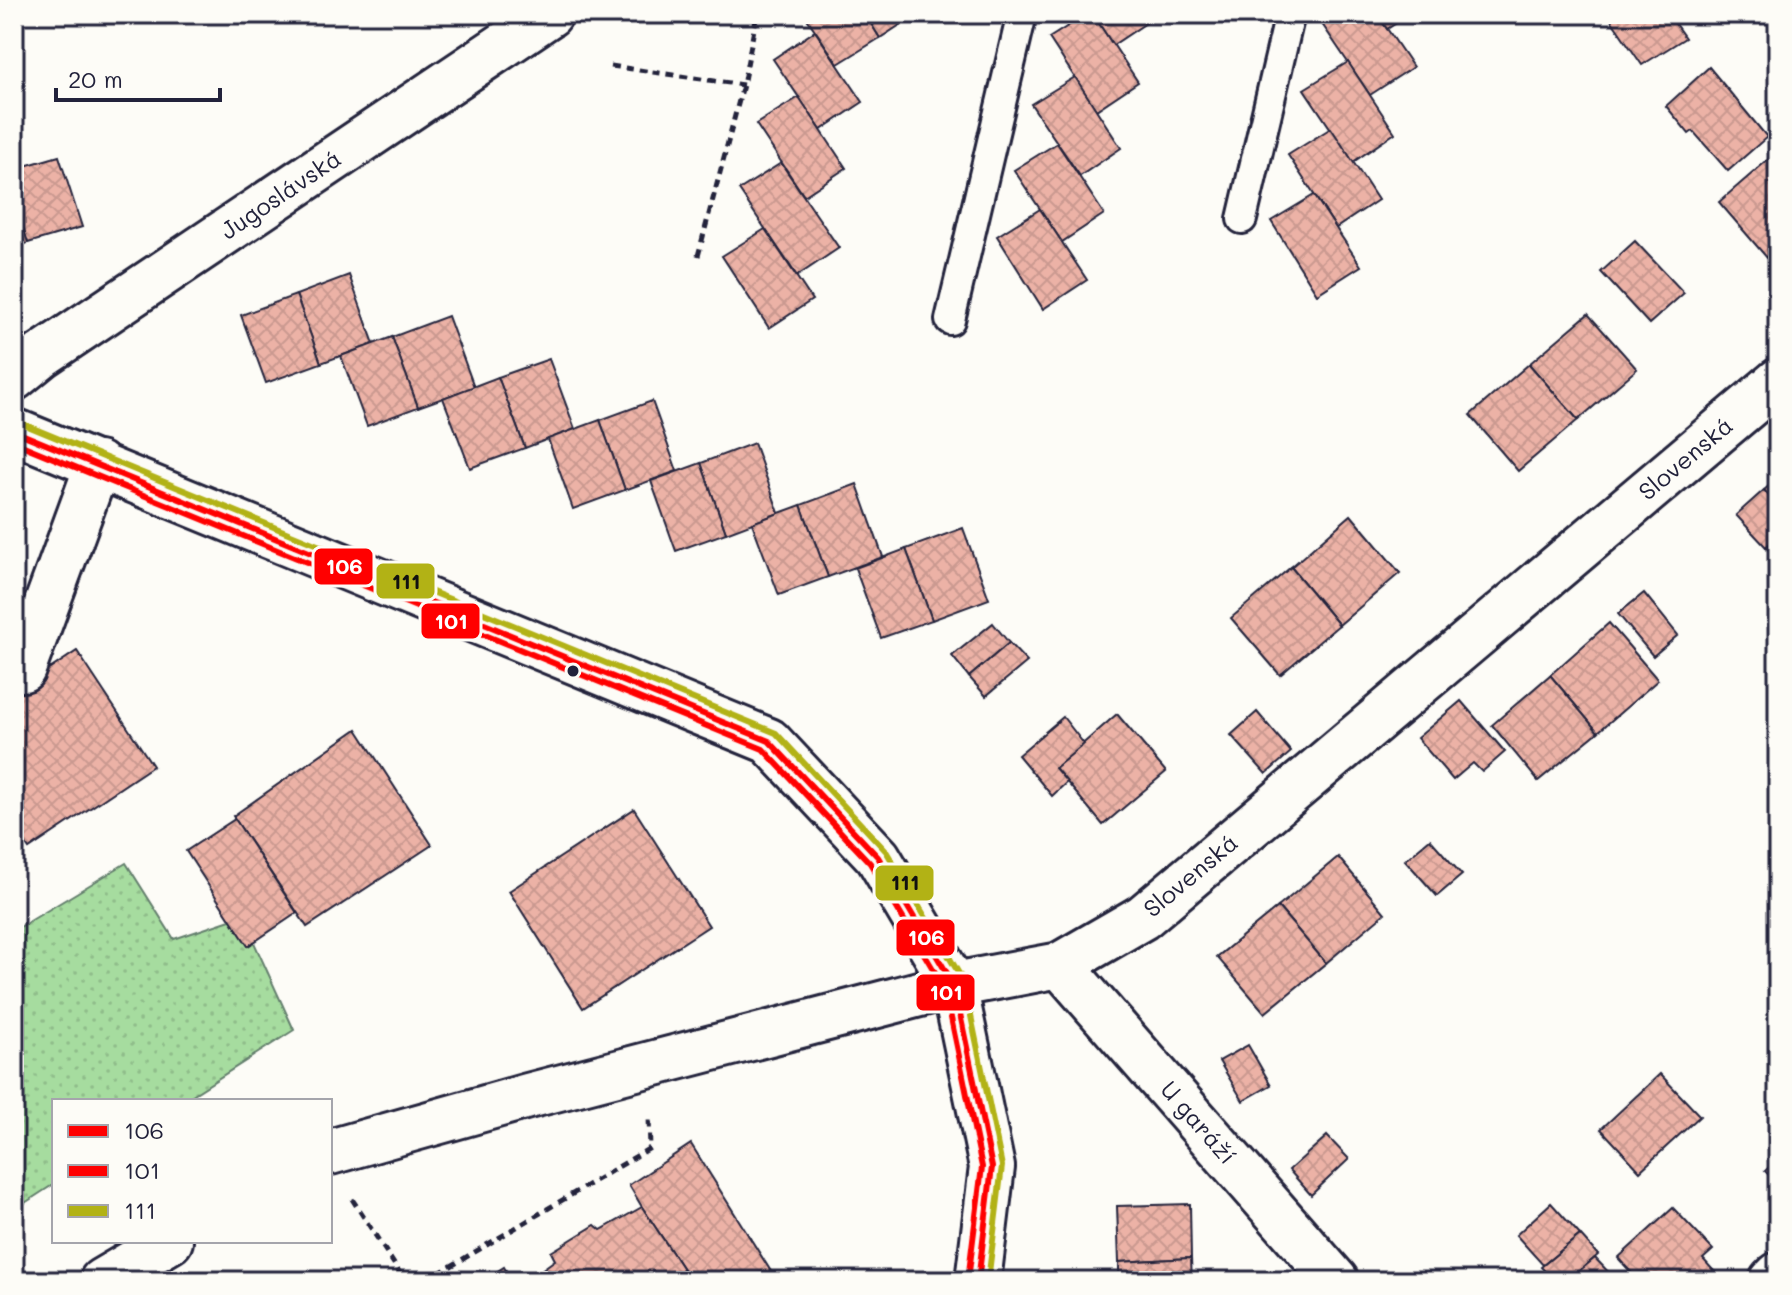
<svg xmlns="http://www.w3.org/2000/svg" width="1792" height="1295" font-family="Mali,sans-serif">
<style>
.park{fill:url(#park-dots);stroke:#647f6d;stroke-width:2}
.building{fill:url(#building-cross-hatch);stroke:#22223b;stroke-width:2}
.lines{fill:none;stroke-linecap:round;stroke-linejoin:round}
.service-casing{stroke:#22223b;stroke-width:34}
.minor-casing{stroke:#22223b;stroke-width:50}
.path{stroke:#22223b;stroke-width:5;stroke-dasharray:8 6;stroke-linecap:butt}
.service{stroke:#fdfcf7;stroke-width:28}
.minor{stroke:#fdfcf7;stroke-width:44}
.bus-1-casing{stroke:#fdfcf7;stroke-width:12}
.bus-2-casing{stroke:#fdfcf7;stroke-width:12}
.bus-3-casing{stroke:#fdfcf7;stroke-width:12}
.bus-1{stroke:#f00;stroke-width:6}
.bus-2{stroke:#f00;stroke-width:6}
.bus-3{stroke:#b2b215;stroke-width:6}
.bus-dot{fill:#22223b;stroke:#fdfcf7;stroke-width:3}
.labels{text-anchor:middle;stroke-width:6;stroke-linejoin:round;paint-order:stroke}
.street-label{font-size:24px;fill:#22223b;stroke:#fdfcf7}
.line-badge{stroke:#fdfcf7;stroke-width:3}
.badge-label{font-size:22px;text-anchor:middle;font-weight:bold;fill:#fff}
.pale-badge-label{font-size:22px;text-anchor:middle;font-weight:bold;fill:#111}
</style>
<defs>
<pattern id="park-dots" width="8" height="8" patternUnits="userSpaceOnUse" patternTransform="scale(2)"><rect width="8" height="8" fill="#a6dc9f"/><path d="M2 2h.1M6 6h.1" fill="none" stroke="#8fbc8a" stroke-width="1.8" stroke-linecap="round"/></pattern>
<pattern id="building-cross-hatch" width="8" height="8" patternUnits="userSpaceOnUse" patternTransform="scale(2)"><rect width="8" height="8" fill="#ecb2a6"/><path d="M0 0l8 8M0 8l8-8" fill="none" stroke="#ca9990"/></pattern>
</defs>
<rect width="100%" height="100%" fill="#fdfcf7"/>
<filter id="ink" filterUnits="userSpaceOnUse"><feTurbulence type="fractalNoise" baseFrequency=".0125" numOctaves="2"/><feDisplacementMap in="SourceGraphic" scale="16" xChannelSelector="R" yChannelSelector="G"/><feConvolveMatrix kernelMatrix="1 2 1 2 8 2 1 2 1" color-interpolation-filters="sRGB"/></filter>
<g filter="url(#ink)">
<!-- park -->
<path class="park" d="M 126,863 L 174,939 L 242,916 L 294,1030 L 183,1101 L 54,1101 L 54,1184 L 14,1210 L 14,980 L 17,975 L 20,927 Z"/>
<!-- building -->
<g class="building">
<path d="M 804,14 L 865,14 L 880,38 L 838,64 Z"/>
<path d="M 865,14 L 917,14 L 880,38 Z"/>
<path d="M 1087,14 L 1093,14 L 1138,82 L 1096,110 L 1049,38 Z"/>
<path d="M 1093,14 L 1153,14 L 1155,17 L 1113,45 Z"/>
<path d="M 1337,14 L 1377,14 L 1413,67 L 1370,95 L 1322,24 Z"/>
<path d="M 1377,14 L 1410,14 L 1387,29 Z"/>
<path d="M 1607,14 L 1668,14 L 1685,38 L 1642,65 Z"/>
<path d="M 815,31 L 863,102 L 821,130 L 773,59 Z"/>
<path d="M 1348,62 L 1395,133 L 1353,162 L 1304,89 Z"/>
<path d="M 1709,67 L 1767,137 L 1728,171 L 1693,131 L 1689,134 L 1666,106 Z"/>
<path d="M 1075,77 L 1121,148 L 1080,176 L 1031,104 Z"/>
<path d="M 799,97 L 846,168 L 804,196 L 756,124 Z"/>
<path d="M 1331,128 L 1378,200 L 1336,228 L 1288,155 Z"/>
<path d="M 1057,143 L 1104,214 L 1062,242 L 1014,170 Z"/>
<path d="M 1778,151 L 1778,250 L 1768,259 L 1719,202 Z"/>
<path d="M 59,156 L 82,227 L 28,243 L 14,201 L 14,169 Z"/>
<path d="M 781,163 L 839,248 L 797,276 L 739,190 Z"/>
<path d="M 1314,195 L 1361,266 L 1317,294 L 1271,221 Z"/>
<path d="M 14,201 L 28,243 L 14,248 Z"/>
<path d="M 1040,209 L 1087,280 L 1043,309 L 997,236 Z"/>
<path d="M 765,229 L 812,300 L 769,328 L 722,256 Z"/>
<path d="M 1635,241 L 1684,293 L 1649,324 L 1601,272 Z"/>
<path d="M 349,275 L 374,344 L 321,363 L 296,295 Z"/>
<path d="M 296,295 L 321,363 L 266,383 L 241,315 Z"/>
<path d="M 1588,314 L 1637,369 L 1578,420 L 1529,364 Z"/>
<path d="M 448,316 L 474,387 L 418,407 L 392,337 Z"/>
<path d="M 392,337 L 418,407 L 367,426 L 341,356 Z"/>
<path d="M 549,359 L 575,429 L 525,448 L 498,377 Z"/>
<path d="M 1529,364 L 1578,420 L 1518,471 L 1470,415 Z"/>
<path d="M 498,377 L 525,448 L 470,468 L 443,398 Z"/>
<path d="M 652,401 L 677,471 L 625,490 L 600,420 Z"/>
<path d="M 600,420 L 625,490 L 573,509 L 548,439 Z"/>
<path d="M 754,443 L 779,513 L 726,533 L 701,463 Z"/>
<path d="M 701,463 L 726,533 L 676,551 L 651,481 Z"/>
<path d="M 1778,478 L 1778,507 L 1764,490 Z"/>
<path d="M 857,484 L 883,557 L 828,577 L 801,505 Z"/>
<path d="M 1764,490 L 1778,507 L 1778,536 L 1766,547 L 1736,515 Z"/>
<path d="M 801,505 L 828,577 L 779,595 L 752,523 Z"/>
<path d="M 1351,515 L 1400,573 L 1339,625 L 1291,567 Z"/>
<path d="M 963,528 L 989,599 L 932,620 L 906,549 Z"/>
<path d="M 1778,536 L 1778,561 L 1766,547 Z"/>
<path d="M 906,549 L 932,620 L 881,638 L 855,568 Z"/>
<path d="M 1291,567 L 1339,625 L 1280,675 L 1231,618 Z"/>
<path d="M 1644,593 L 1678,635 L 1653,656 L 1618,614 Z"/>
<path d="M 993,623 L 1009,643 L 969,677 L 952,656 Z"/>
<path d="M 1609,623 L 1658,680 L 1598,732 L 1550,675 Z"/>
<path d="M 1009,643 L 1027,662 L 986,696 L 969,677 Z"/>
<path d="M 77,651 L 153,766 L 29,849 L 14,827 L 14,693 Z"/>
<path d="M 1550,675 L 1598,732 L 1538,781 L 1492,725 Z"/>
<path d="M 1461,701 L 1505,752 L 1482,772 L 1473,763 L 1453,780 L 1417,738 Z"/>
<path d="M 1257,712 L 1291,752 L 1266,774 L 1231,735 Z"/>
<path d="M 1117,714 L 1166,772 L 1103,825 L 1055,768 Z"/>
<path d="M 1063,717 L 1084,744 L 1055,768 L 1067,782 L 1052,796 L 1018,755 Z"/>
<path d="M 357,729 L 432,845 L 307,927 L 233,816 Z"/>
<path d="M 634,809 L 709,926 L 583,1008 L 509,891 Z"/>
<path d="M 235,819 L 297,913 L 248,946 L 186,851 Z"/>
<path d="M 1430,839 L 1462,875 L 1437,896 L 1405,860 Z"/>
<path d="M 1338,857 L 1385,913 L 1326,963 L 1278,907 Z"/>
<path d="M 1278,907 L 1326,963 L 1265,1013 L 1217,957 Z"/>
<path d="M 1248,1045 L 1271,1085 L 1243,1101 L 1219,1061 Z"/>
<path d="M 1660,1074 L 1700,1116 L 1640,1171 L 1601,1129 Z"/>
<path d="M 1327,1136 L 1349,1159 L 1311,1195 L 1289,1170 Z"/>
<path d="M 691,1144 L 777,1281 L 691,1281 L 642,1207 L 629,1185 Z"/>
<path d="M 1778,1159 L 1778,1184 L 1765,1171 Z"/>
<path d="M 1551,1203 L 1580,1235 L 1543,1265 L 1516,1235 Z"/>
<path d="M 1190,1204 L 1191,1258 L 1119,1262 L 1117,1206 Z"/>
<path d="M 642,1207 L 691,1281 L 526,1281 L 555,1260 L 551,1252 L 595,1225 L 601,1230 Z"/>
<path d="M 1673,1208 L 1713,1250 L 1703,1259 L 1723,1281 L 1639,1281 L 1618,1258 Z"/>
<path d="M 1580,1235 L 1598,1255 L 1567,1281 L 1554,1281 L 1541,1267 Z"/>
<path d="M 1191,1258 L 1192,1281 L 1119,1281 L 1119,1262 Z"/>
<path d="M 1595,1258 L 1617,1281 L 1567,1281 Z"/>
<path d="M 504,1267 L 512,1281 L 482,1281 Z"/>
</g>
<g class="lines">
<!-- service casing -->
<g class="service-casing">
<g id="service">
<path d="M 1242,219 L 1290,14"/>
<path d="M 950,320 L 1022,14"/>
</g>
</g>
<!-- minor casing -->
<g class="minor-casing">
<g id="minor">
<path d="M 14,378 L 42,355 L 550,14"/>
<path d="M 14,431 L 769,741 L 878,857 L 954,985 L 992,1167 L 978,1281"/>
<path d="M 23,669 L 98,464"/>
<path d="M 1060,965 L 1336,1281"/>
<path d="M 330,1152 L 528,1096 L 954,985 L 1060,965 L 1143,917 L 1778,381"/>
<path d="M 102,1281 L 170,1241"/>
<path d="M 1772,1281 L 1778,1275"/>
</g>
</g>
<!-- path -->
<g class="path">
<path d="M 611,66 L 743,85"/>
<path d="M 698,256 L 743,85 L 757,14"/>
<path d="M 352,1199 L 405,1281"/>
<path d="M 426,1281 L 650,1148 L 649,1117"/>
</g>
<!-- service -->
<use href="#service" class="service"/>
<!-- minor -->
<use href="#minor" class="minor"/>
<!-- bus-1 casing -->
<g class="bus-1-casing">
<path id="bus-1" d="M 14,431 L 769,741 L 878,857 L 954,985 L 992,1167 L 978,1281"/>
</g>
<!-- bus-2 casing -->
<g class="bus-2-casing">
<path id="bus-2" d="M 14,442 L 763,749 L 870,863 L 945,989 L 982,1167 L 968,1280"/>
</g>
<!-- bus-3 casing -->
<g class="bus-3-casing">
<path id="bus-3" d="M 18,422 L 776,733 L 886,851 L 964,982 L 1002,1166 L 988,1281"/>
</g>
<!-- bus-1 -->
<use href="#bus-1" class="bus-1"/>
<!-- bus-2 -->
<use href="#bus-2" class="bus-2"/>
<!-- bus-3 -->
<use href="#bus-3" class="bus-3"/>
</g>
</g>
<!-- markers -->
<circle class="bus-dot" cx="573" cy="671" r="7"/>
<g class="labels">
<!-- street labels -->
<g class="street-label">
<text transform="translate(281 195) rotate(-34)" y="8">Jugoslávská</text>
<text transform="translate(1686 459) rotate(-40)" y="8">Slovenská</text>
<text transform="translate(1191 876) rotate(-40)" y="8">Slovenská</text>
<text transform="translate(1198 1123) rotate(49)" y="8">U garáží</text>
</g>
</g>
<g class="line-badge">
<rect x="313" y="547" width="61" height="39" rx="8" fill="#f00"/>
<rect x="375" y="562" width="61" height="38" rx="8" fill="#b2b215"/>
<rect x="420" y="602" width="61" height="38" rx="8" fill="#f00"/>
<rect x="874" y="864" width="61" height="38" rx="8" fill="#b2b215"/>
<rect x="895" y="918" width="61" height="39" rx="8" fill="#f00"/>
<rect x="915" y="973" width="61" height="39" rx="8" fill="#f00"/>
</g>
<g class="badge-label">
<text x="344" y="574">106</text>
<text x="451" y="629">101</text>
<text x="926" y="945">106</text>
<text x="946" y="1000">101</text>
</g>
<g class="pale-badge-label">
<text x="406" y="589">111</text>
<text x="905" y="890">111</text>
</g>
<!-- margin -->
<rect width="1792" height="1295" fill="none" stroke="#fdfcf7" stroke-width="48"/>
<rect x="24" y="24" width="1744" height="1247" fill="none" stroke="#22223b" stroke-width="3" filter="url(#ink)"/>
<!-- legend -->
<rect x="52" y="1099" width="280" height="144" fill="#fdfcf7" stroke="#a5a5ac" stroke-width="2"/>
<rect x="68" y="1125" width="40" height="12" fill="#ff0000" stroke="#a5a5ac" stroke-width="2"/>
<text x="124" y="1139" font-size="24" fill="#22223b">106</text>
<rect x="68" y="1165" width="40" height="12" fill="#ff0000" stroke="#a5a5ac" stroke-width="2"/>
<text x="124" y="1179" font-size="24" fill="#22223b">101</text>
<rect x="68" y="1205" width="40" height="12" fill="#b2b215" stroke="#a5a5ac" stroke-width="2"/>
<text x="124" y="1219" font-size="24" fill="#22223b">111</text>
<!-- scale -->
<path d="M56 88v12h164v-12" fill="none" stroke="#22223b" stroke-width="4"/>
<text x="68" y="88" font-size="24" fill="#22223b" stroke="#fdfcf7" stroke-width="6" paint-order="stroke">20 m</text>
</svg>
